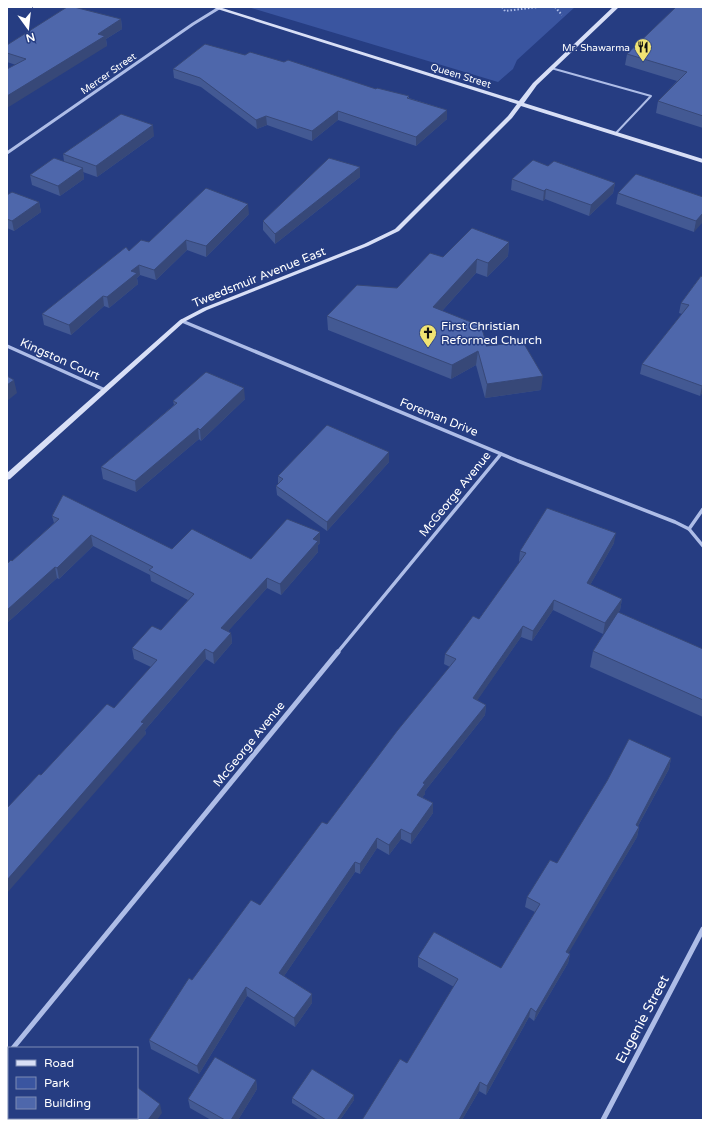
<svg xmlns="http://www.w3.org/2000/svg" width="710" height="1127" font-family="'Varela Round',sans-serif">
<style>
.green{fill:#3a55a0}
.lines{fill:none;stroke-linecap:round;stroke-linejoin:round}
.path{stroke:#aebde7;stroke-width:2;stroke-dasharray:1.5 2;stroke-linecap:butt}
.lane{stroke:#aebde7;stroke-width:2}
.street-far2{stroke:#aebde7;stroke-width:3}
.street-far1{stroke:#aebde7;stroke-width:3.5}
.street{stroke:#aebde7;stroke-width:5}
.secondary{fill:#d8dff6;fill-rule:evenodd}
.wall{fill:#435993}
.shaded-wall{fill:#374878}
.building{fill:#4e67ab;stroke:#374878}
.labels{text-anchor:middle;stroke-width:3;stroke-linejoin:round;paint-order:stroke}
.far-poi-label{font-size:10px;fill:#fff;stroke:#263d82;text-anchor:end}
.far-street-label{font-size:10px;fill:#fff;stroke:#263d82}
.street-label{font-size:12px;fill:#fff;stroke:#263d82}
.poi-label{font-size:12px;fill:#fff;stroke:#263d82;text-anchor:start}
.near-street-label{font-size:14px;fill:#fff;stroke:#263d82}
</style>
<rect width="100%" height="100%" fill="#263d82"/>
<!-- green -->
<path class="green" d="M 248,7 L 575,7 L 517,60 L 513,69 L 498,82 Z"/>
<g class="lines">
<!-- path -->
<g class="path">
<path d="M 502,7 L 505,11 L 538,7"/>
<path d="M 555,7 L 562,15"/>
</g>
<!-- lane -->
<path class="lane" d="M 551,68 L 651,96 L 616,133"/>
<!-- street-far2 -->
<path class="street-far2" d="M 7,153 L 193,24 L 219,8"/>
<!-- street-far1 -->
<g class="street-far1">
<path d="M 182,321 L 518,461 L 675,522 L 689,529 L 703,546"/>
<path d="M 7,346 L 105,390"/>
<path d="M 689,529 L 703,509"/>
<path d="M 337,653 L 501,454"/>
</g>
<!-- street -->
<g class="street">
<path d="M 13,1048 L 338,652"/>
<path d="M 7,1055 L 9,1052"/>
<path d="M 603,1120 L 703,929"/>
</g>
<!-- secondary -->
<path class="secondary" d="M 211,7 L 219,7 L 519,101 L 533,83 L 613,7 L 619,7 L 537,85 L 524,103 L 703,159 L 703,163 L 521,106 L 512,118 L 399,231 L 368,246 L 207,310 L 184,322 L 10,479 L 7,480 L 7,473 L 180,320 L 203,308 L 364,244 L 395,229 L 508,116 L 517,104 Z"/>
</g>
<!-- wall -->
<g class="wall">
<path d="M 703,7 L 703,128 L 656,113 L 658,101 L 677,81 L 625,65 L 627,54 Z"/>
<path d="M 121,19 L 122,29 L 106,39 L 107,46 L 16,65 L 7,62 L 7,45 Z"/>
<path d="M 245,55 L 376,89 L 409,96 L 409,98 L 447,110 L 447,119 L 416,146 L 338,120 L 312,141 L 267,125 L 257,129 L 201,87 L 174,78 L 173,69 Z"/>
<path d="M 154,136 L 97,177 L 83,172 L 84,179 L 60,196 L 32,185 L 30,175 L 64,161 L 63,154 Z"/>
<path d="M 548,166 L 615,183 L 613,193 L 589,216 L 545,199 L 543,201 L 511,190 L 512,179 Z"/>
<path d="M 360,167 L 360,177 L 275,244 L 263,230 L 263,221 Z"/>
<path d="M 618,193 L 703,197 L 694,232 L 616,204 Z"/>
<path d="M 7,195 L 39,202 L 41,212 L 14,231 L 7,228 Z"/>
<path d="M 249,214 L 206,257 L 187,250 L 156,280 L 140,275 L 137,278 L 138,284 L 109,308 L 104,306 L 71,335 L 44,325 L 42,314 L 129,251 L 149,242 Z"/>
<path d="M 509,242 L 508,256 L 487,277 L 476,273 L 442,311 L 487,346 L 541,390 L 485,398 L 476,365 L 451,379 L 328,330 L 327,316 Z"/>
<path d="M 701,276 L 703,392 L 700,396 L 640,374 L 642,364 L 682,314 L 679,313 L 681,303 Z"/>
<path d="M 245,399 L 201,441 L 199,439 L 136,492 L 103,479 L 101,467 L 174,405 L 173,401 Z"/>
<path d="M 389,462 L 327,531 L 277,495 L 276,486 L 278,484 L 278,476 Z"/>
<path d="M 52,516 L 172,549 L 251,559 L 320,543 L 318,545 L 318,552 L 281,595 L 267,588 L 228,631 L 231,633 L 232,643 L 214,664 L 206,659 L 145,730 L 146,734 L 41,775 L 114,708 L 151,667 L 134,659 L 132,648 L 161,630 L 188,600 L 151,581 L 150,575 L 93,546 L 59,579 L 57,578 L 7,623 L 7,564 L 12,561 L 54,523 Z"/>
<path d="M 614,543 L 590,585 L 622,599 L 620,610 L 603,634 L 553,610 L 532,641 L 521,637 L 477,700 L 486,705 L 485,715 L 425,791 L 425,794 L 422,797 L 433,803 L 433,813 L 411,844 L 401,839 L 389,855 L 377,848 L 360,874 L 355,872 L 284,976 L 312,994 L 312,1003 L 295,1027 L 247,996 L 199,1074 L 151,1049 L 149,1040 L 192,980 L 260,905 L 327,824 L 450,667 L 444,664 L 445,654 L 479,619 L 520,562 L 519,561 L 520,551 Z"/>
<path d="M 703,649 L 703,717 L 590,667 L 593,651 Z"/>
<path d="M 671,758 L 669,769 L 638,826 L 639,827 L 637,837 L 568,953 L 570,954 L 568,963 L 534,1021 L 529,1017 L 486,1095 L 479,1091 L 462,1120 L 362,1120 L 407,1063 L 454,987 L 418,967 L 418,957 L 501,968 L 535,912 L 525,907 L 527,897 L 557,863 Z"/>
<path d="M 256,1080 L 257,1089 L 238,1120 L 211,1120 L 190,1108 L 188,1099 Z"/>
<path d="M 354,1095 L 354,1100 L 340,1120 L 319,1120 L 292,1103 L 292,1098 Z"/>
</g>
<!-- shaded-wall -->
<g class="shaded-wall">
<path d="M 121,19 L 122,29 L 106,39 L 107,46 L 7,108 L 7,96 L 98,34 Z"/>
<path d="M 447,110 L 447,119 L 416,146 L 416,137 Z"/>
<path d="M 338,111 L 338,120 L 312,141 L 312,131 Z"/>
<path d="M 266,116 L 267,125 L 257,129 L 256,120 Z"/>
<path d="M 153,125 L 154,136 L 97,177 L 96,166 Z"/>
<path d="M 360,167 L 360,177 L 275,244 L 275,234 Z"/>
<path d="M 83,168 L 84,179 L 60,196 L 58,186 Z"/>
<path d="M 615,183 L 613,193 L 589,216 L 591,205 Z"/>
<path d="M 546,189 L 545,199 L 543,201 L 544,191 Z"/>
<path d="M 39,202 L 41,212 L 14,231 L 12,221 Z"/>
<path d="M 248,204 L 249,214 L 206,257 L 206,246 Z"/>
<path d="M 703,213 L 703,222 L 694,232 L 696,221 Z"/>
<path d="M 186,240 L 187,250 L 156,280 L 154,270 Z"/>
<path d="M 509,242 L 508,256 L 487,277 L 488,263 Z"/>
<path d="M 477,259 L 476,273 L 433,321 L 433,307 Z"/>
<path d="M 139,265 L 140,275 L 137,278 L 138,284 L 109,308 L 107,297 L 131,271 Z"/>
<path d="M 103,296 L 104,306 L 71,335 L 69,325 Z"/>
<path d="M 478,351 L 476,365 L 451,379 L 452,365 Z"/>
<path d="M 543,376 L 541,390 L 485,398 L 487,384 Z"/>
<path d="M 14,380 L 17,393 L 7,401 L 7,385 Z"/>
<path d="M 703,385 L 703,392 L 700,396 L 702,386 Z"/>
<path d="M 244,388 L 245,399 L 201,441 L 200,430 Z"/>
<path d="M 198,428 L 199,439 L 136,492 L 135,481 Z"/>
<path d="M 389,452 L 389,462 L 327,531 L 327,522 Z"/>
<path d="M 320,532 L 320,543 L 318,545 L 318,552 L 281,595 L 280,584 L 313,539 Z"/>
<path d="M 616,533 L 614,543 L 585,594 L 587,583 Z"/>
<path d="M 91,535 L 93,546 L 59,579 L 57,568 Z"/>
<path d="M 55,567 L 57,578 L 7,623 L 7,610 Z"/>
<path d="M 267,578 L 267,588 L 222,638 L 221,628 Z"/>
<path d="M 622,599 L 620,610 L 603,634 L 605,623 Z"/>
<path d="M 554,600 L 553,610 L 532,641 L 533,631 Z"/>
<path d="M 523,626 L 521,637 L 472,708 L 473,698 Z"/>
<path d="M 231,633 L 232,643 L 214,664 L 213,653 Z"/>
<path d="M 205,649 L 206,659 L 145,730 L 146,734 L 7,893 L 7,880 L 141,722 Z"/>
<path d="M 486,705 L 485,715 L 425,791 L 425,794 L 417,805 L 417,795 L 423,783 Z"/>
<path d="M 671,758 L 669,769 L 633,835 L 636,825 Z"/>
<path d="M 433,803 L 433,813 L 411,844 L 411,834 Z"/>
<path d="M 639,827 L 637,837 L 564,961 L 566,952 Z"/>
<path d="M 401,829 L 401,839 L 389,855 L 389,845 Z"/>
<path d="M 377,838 L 377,848 L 360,874 L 360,864 Z"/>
<path d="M 355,862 L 355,872 L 280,982 L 279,973 Z"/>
<path d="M 570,954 L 568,963 L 534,1021 L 536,1012 Z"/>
<path d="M 246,987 L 247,996 L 199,1074 L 197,1066 Z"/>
<path d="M 312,994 L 312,1003 L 295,1027 L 294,1018 Z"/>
<path d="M 531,1008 L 529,1017 L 486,1095 L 487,1086 Z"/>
<path d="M 256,1080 L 257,1089 L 238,1120 L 231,1120 Z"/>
<path d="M 480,1082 L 479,1091 L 462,1120 L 459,1120 Z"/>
<path d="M 354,1095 L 354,1100 L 340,1120 L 337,1120 Z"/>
<path d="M 160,1104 L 162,1113 L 157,1120 L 148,1120 Z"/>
</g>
<!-- building -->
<g class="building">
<path d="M 67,7 L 74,7 L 121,19 L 98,34 L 105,36 L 7,96 L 7,69 L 26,59 L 7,53 L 7,45 Z"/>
<path d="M 676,7 L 703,7 L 703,116 L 658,101 L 687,72 L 627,54 Z"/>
<path d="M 205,44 L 245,55 L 250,52 L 284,62 L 288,60 L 376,89 L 377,88 L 409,96 L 407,98 L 447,110 L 416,137 L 338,111 L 312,131 L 266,116 L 256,120 L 200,78 L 173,69 Z"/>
<path d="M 121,114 L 153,125 L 96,166 L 63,154 Z"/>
<path d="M 54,158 L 83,168 L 58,186 L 30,175 Z"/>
<path d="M 329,158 L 360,167 L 275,234 L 263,221 Z"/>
<path d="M 533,160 L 548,166 L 554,161 L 615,183 L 591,205 L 546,189 L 544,191 L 512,179 Z"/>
<path d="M 636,174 L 703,197 L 703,213 L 696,221 L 618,193 Z"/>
<path d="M 206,188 L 248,204 L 206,246 L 186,240 L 154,270 L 139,265 L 131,271 L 137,273 L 107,297 L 103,296 L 69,325 L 42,314 L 126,247 L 129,251 L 141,240 L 149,242 Z"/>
<path d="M 12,192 L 39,202 L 12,221 L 7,219 L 7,195 Z"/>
<path d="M 472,228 L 509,242 L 488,263 L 477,259 L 433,307 L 481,326 L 487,345 L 486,346 L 523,342 L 543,376 L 487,384 L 478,351 L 452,365 L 327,316 L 357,285 L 397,288 L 430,253 L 443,257 Z"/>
<path d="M 701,276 L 703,277 L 703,385 L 702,386 L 642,364 L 689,305 L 681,303 Z"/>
<path d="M 206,372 L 244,388 L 200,430 L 198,428 L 135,481 L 101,467 L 177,403 L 173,401 Z"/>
<path d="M 7,376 L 14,380 L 7,385 Z"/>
<path d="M 327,425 L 389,452 L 327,522 L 276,486 L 283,479 L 278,476 Z"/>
<path d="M 63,495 L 172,549 L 192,529 L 251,559 L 287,519 L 320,532 L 313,539 L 318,541 L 280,584 L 267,578 L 221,628 L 231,633 L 213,653 L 205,649 L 141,722 L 144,723 L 7,880 L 7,808 L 39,774 L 41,775 L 107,704 L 114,708 L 157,660 L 132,648 L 152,626 L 161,630 L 194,594 L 149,570 L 153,567 L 91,535 L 57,568 L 55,567 L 7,610 L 7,564 L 11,560 L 12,561 L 59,519 L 52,516 Z"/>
<path d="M 547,508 L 616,533 L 587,583 L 622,599 L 605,623 L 554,600 L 533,631 L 523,626 L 473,698 L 486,705 L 423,783 L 425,784 L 417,795 L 433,803 L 411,834 L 401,829 L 389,845 L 377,838 L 360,864 L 355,862 L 279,973 L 312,994 L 294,1018 L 246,987 L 197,1066 L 149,1040 L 189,978 L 192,980 L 251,900 L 260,905 L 322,822 L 327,824 L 397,731 L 456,659 L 445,654 L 473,616 L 479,619 L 526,553 L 520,551 Z"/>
<path d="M 618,612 L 703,649 L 703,700 L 593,651 Z"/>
<path d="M 629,739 L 671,758 L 636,825 L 639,827 L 566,952 L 570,954 L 536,1012 L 531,1008 L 487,1086 L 480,1082 L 459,1120 L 362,1120 L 400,1059 L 407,1063 L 458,979 L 418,957 L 434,932 L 501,968 L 540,904 L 527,897 L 550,860 L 557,863 L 607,781 Z"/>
<path d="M 215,1057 L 256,1080 L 231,1120 L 225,1120 L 188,1099 Z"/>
<path d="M 312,1069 L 354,1095 L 337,1120 L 326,1120 L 292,1098 Z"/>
<path d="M 137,1087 L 160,1104 L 148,1120 L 78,1120 L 80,1118 L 137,1118 Z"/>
</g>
<!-- icons -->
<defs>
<g id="restaurant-pin" transform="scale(0.9)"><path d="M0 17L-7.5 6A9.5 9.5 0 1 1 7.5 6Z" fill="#f0e373" stroke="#263d82"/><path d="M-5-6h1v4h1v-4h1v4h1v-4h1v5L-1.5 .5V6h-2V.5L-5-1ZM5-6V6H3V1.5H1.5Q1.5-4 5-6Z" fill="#111"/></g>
<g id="church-pin" transform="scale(0.9)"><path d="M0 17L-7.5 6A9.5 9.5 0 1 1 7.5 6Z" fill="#f0e373" stroke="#263d82"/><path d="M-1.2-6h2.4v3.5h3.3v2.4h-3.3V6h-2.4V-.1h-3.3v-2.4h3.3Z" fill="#111"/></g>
</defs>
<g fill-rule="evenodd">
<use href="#restaurant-pin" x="643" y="47"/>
<use href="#church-pin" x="428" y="333"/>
</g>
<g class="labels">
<!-- far-poi labels -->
<g class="far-poi-label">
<text x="630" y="51">Mr. Shawarma</text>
</g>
<!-- far-street labels -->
<g class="far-street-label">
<text transform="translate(108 73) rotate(-35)" y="4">Mercer Street</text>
<text transform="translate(461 75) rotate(17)" y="4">Queen Street</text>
</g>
<!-- street labels -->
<g class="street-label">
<text transform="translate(259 277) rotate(-22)" y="4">Tweedsmuir Avenue East</text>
<text transform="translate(60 359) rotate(24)" y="4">Kingston Court</text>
<text transform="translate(439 417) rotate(22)" y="4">Foreman Drive</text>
<text transform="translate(455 494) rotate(-51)" y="4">McGeorge Avenue</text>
<text transform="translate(249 744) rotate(-51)" y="4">McGeorge Avenue</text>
</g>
<!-- poi labels -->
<g class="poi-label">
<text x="441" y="330">First Christian<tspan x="441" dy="14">Reformed Church</tspan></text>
</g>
<!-- near-street labels -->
<g class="near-street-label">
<text transform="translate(642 1019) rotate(-62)" y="5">Eugenie Street</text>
</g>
</g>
<!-- border -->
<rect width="710" height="1127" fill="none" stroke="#ffffff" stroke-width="16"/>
<!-- legend -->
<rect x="8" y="1047" width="130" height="72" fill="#263d82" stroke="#7d8bb4"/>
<rect x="16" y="1060" width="20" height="6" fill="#d8dff6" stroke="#7d8bb4"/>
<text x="44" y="1067" font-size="12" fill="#ffffff">Road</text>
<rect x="16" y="1077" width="20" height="12" fill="#3a55a0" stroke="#7d8bb4"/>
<text x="44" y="1087" font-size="12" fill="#ffffff">Park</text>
<rect x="16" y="1097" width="20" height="12" fill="#4e67ab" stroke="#7d8bb4"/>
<text x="44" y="1107" font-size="12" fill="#ffffff">Building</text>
<!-- north arrow -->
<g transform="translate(28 28) rotate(165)" stroke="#263d82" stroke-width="3" paint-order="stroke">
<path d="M0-3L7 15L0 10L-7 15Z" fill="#ffffff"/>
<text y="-6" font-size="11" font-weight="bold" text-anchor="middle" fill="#ffffff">N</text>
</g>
</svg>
